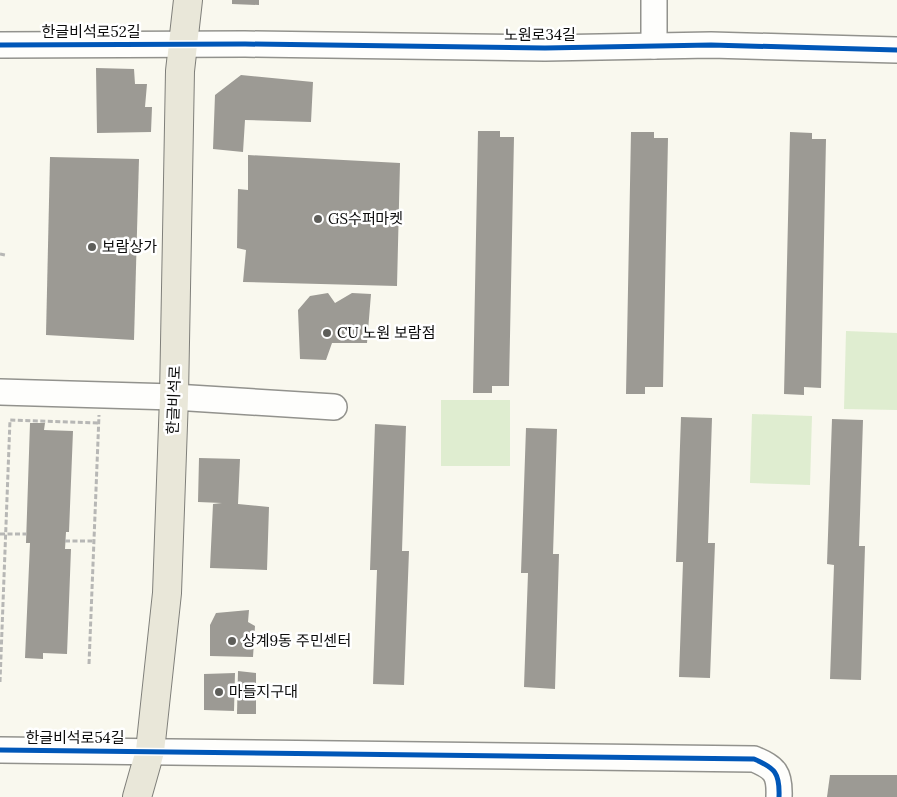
<svg xmlns="http://www.w3.org/2000/svg" width="897" height="797" font-family="Lora,'Noto Sans KR',serif">
<style>
.green{fill:#dfedd0}
.building{fill:#9c9a94}
.lines{fill:none;stroke-linecap:round;stroke-linejoin:round}
.minor-casing{stroke:#92928d;stroke-width:28}
.major-casing{stroke:#7f7f7a;stroke-width:30}
.path{stroke:#b7b7b5;stroke-width:3;stroke-dasharray:5 2.5;stroke-linecap:butt}
.minor{stroke:#fefefc;stroke-width:25}
.major{stroke:#e9e7d9;stroke-width:28}
.cycleway-casing{stroke:#fff;stroke-width:8}
.cycleway{stroke:#0057b8;stroke-width:5}
.poi-dot{fill:#5e5e5a;stroke:#fff;stroke-width:2}
.labels{text-anchor:middle;stroke-width:5;stroke-linejoin:round;paint-order:stroke}
.street-label{font-size:15px;fill:#0b0b0b;stroke:#fff}
.poi-label{font-size:15px;fill:#0b0b0b;stroke:#fff;text-anchor:start}
</style>
<rect width="100%" height="100%" fill="#f9f8ee"/>
<!-- green -->
<g class="green">
<path d="M 846,331 L 897,333 L 897,410 L 844,409 Z"/>
<rect x="441" y="400" width="69" height="66"/>
<path d="M 752,414 L 812,416 L 810,485 L 750,483 Z"/>
</g>
<!-- building -->
<g class="building">
<path d="M 232,0 L 259,0 L 259,5 L 232,4 Z"/>
<path d="M 96,68 L 134,69 L 135,84 L 147,84 L 145,107 L 152,107 L 151,132 L 97,133 Z"/>
<path d="M 241,75 L 313,82 L 311,122 L 245,120 L 243,152 L 213,149 L 215,95 Z"/>
<path d="M 478,131 L 500,131 L 500,137 L 514,137 L 509,386 L 492,386 L 492,393 L 473,393 Z"/>
<path d="M 631,132 L 654,132 L 654,138 L 668,138 L 663,387 L 645,387 L 645,394 L 626,394 Z"/>
<path d="M 790,132 L 812,133 L 812,139 L 826,139 L 821,388 L 804,387 L 804,395 L 784,394 Z"/>
<path d="M 248,155 L 400,163 L 397,286 L 243,282 L 246,250 L 237,248 L 238,189 L 248,190 Z"/>
<path d="M 50,157 L 139,159 L 134,340 L 46,335 Z"/>
<path d="M 328,293 L 335,303 L 352,293 L 371,294 L 367,343 L 332,343 L 326,360 L 300,359 L 298,310 L 310,296 Z"/>
<path d="M 681,417 L 712,418 L 708,543 L 715,543 L 710,678 L 679,677 L 683,562 L 676,562 Z"/>
<path d="M 832,419 L 863,420 L 859,546 L 865,546 L 861,680 L 830,679 L 834,565 L 827,564 Z"/>
<path d="M 30,423 L 45,423 L 44,430 L 73,431 L 69,532 L 66,532 L 65,549 L 71,549 L 67,654 L 43,653 L 43,659 L 25,658 L 30,543 L 26,543 Z"/>
<path d="M 375,424 L 406,426 L 402,551 L 409,551 L 404,685 L 373,684 L 377,570 L 370,570 Z"/>
<path d="M 526,428 L 557,429 L 553,554 L 559,554 L 555,689 L 524,687 L 528,573 L 521,573 Z"/>
<path d="M 199,458 L 240,459 L 238,504 L 269,507 L 267,570 L 210,568 L 213,504 L 222,503 L 198,502 Z"/>
<path d="M 249,610 L 248,622 L 255,626 L 253,657 L 210,656 L 210,625 L 216,613 Z"/>
<path d="M 238,671 L 256,673 L 256,714 L 237,714 Z"/>
<path d="M 235,673 L 234,711 L 204,710 L 204,674 Z"/>
<path d="M 830,775 L 897,775 L 897,797 L 827,797 Z"/>
</g>
<g class="lines">
<!-- minor casing -->
<g class="minor-casing">
<g id="minor">
<path d="M 0,45 L 245,44 L 545,48 L 711,45 L 897,50"/>
<path d="M 654,46 L 654,0"/>
<path d="M 0,392 L 174,397 L 334,407"/>
<path d="M 0,750 L 754,759 C 775,768 780,773 779,797"/>
</g>
</g>
<!-- major casing -->
<g class="major-casing">
<path id="major" d="M 137,797 L 150,751 L 167,593 L 174,397 L 180,71 L 188,0"/>
</g>
<!-- path -->
<g class="path">
<path d="M 0,254 L 5,255"/>
<path d="M 0,534 L 26,534"/>
<path d="M 65,541 L 94,541"/>
<path d="M 89,664 L 99,415"/>
<path d="M 0,682 L 10,420 L 99,423"/>
</g>
<!-- minor -->
<use href="#minor" class="minor"/>
<!-- major -->
<use href="#major" class="major"/>
<!-- cycleway casing -->
<g class="cycleway-casing">
<g id="cycleway">
<path d="M 0,45 L 245,44 L 545,48 L 711,45 L 897,50"/>
<path d="M 0,750 L 754,759 C 775,768 780,773 779,797"/>
</g>
</g>
<!-- cycleway -->
<use href="#cycleway" class="cycleway"/>
</g>
<!-- markers -->
<g class="poi-dot">
<circle cx="318" cy="219" r="5"/>
<circle cx="92" cy="247" r="5"/>
<circle cx="327" cy="333" r="5"/>
<circle cx="232" cy="641" r="5"/>
<circle cx="219" cy="692" r="5"/>
</g>
<g class="labels">
<!-- street labels -->
<g class="street-label">
<text x="91" y="37">한글비석로52길</text>
<text x="540" y="40">노원로34길</text>
<text transform="translate(174 400) rotate(-88)" y="5">한글비석로</text>
<text x="75" y="743">한글비석로54길</text>
</g>
<!-- poi labels -->
<g class="poi-label">
<text x="328" y="224">GS수퍼마켓</text>
<text x="102" y="252">보람상가</text>
<text x="337" y="338">CU 노원 보람점</text>
<text x="242" y="646">상계9동 주민센터</text>
<text x="229" y="697">마들지구대</text>
</g>
</g>
</svg>
